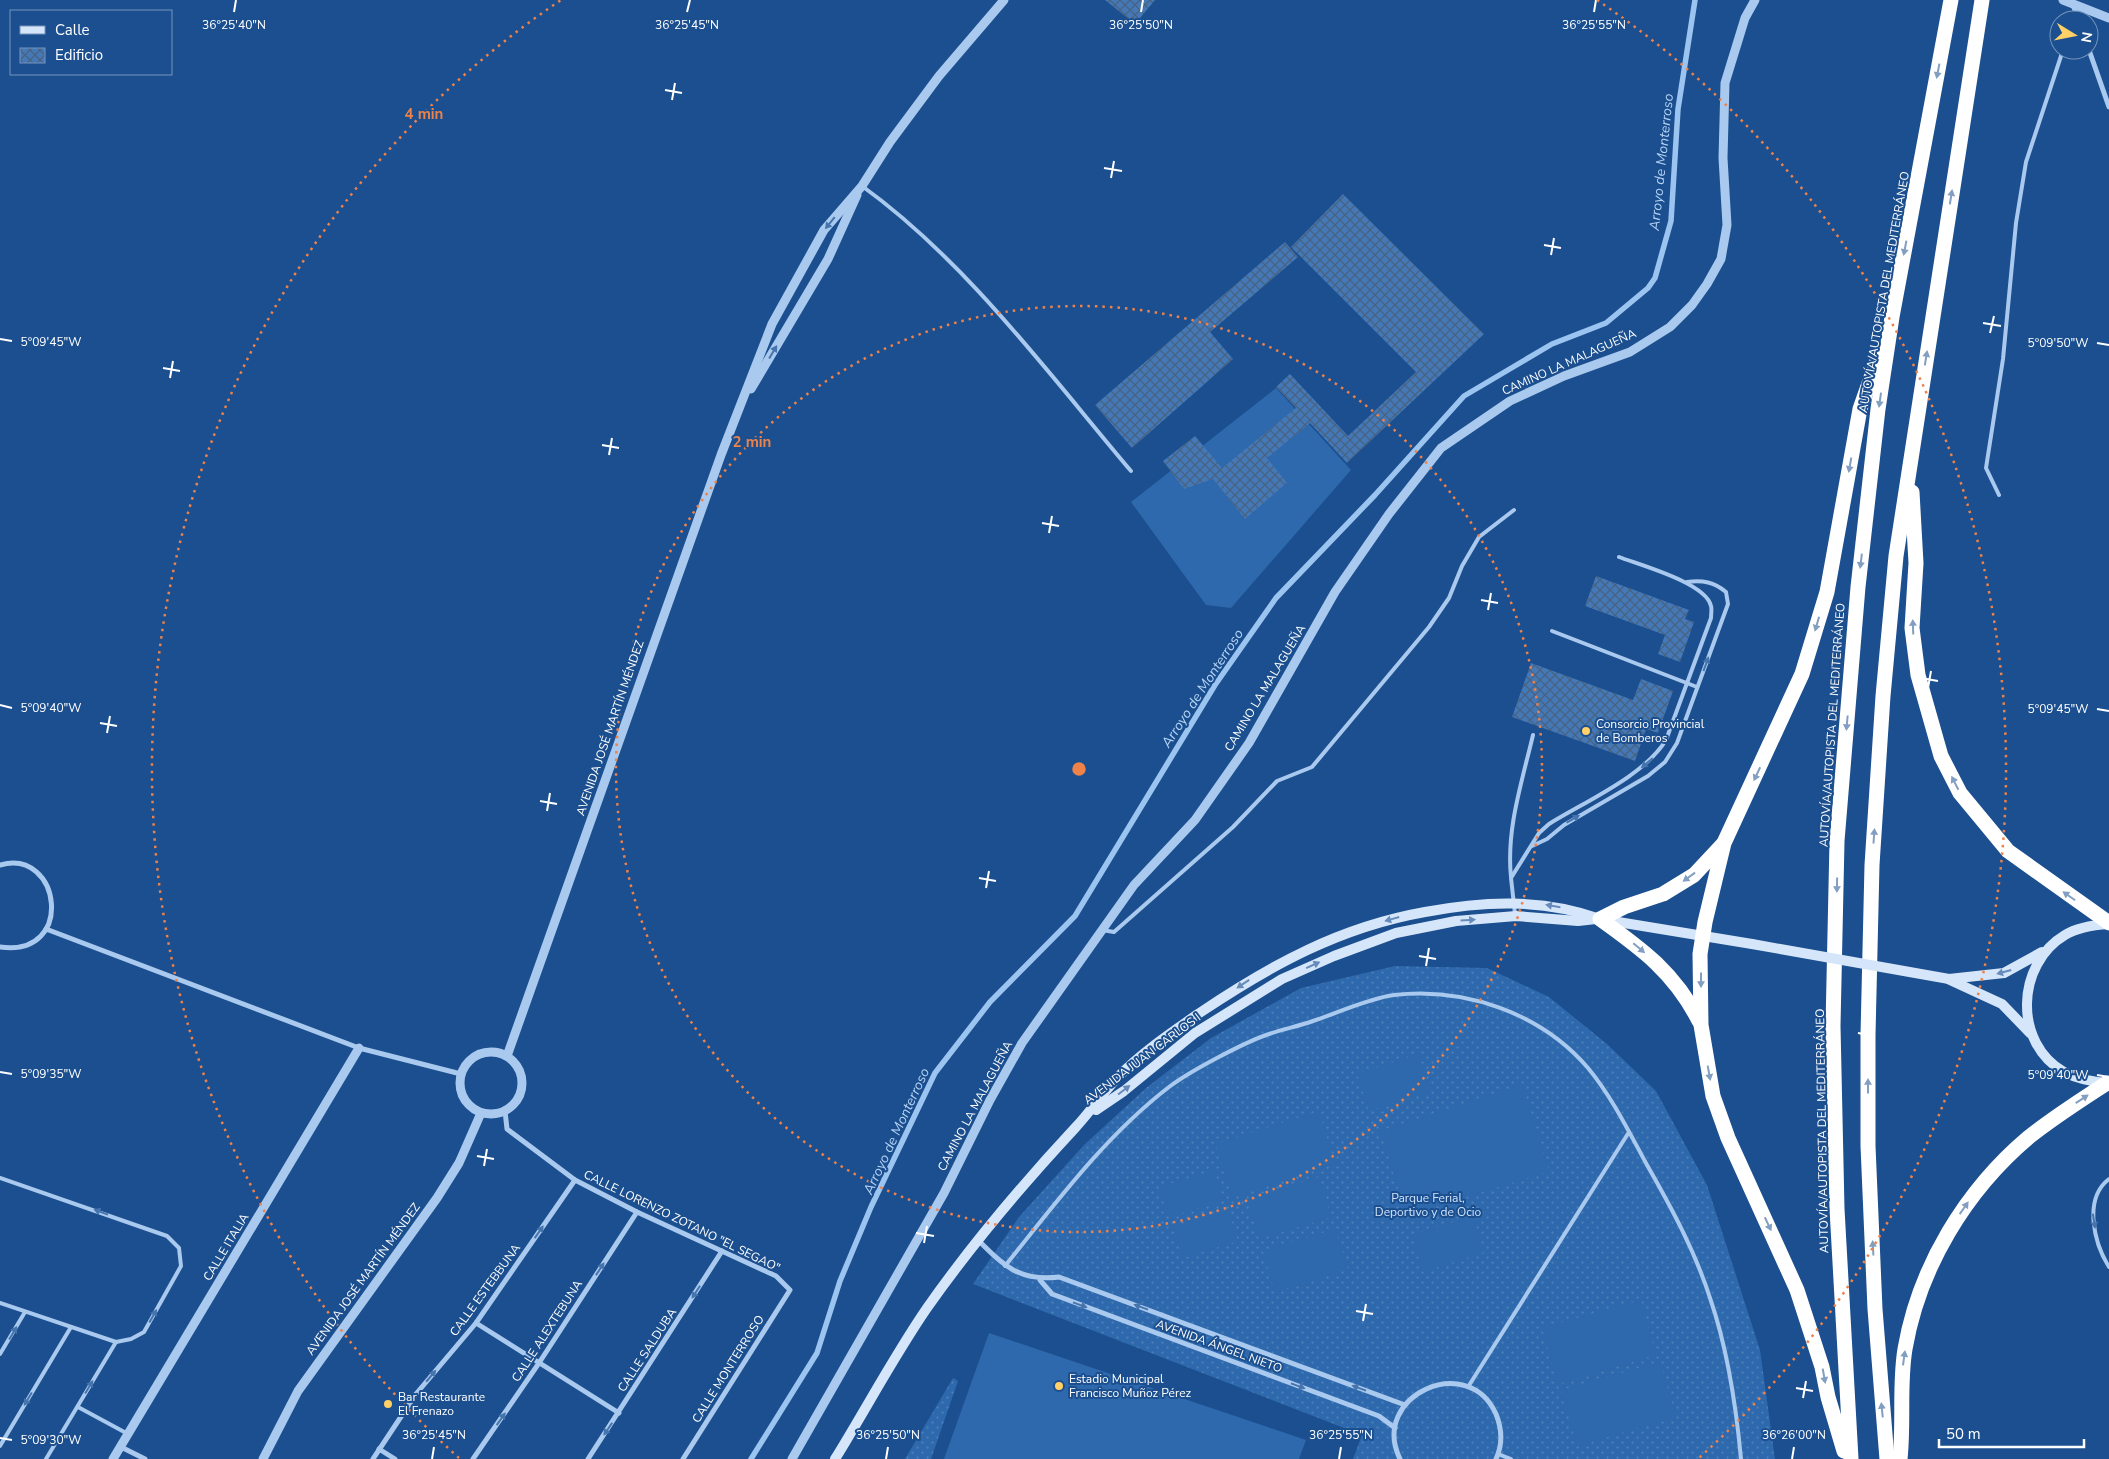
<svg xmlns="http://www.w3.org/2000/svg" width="2109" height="1459" font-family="'Nunito Sans',sans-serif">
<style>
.grass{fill:url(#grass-dots)}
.garden{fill:#2e69ad}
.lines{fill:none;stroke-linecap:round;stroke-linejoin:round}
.stream{stroke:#9cc4f0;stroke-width:5.5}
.building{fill:url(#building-cross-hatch)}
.service{stroke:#a9c9ee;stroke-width:4}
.minor{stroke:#a9c9ee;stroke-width:5}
.tertiary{stroke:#a9c9ee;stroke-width:9}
.secondary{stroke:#d6e6fa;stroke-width:10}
.motorway{stroke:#fff;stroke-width:15}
.secondary-bridge{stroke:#d6e6fa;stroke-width:10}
.oneway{fill:#829ec1}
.oneway2{fill:#4674ac}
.oneway3{fill:#668bba}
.ticks{fill:none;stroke:#fff;stroke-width:2}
.ring{fill:none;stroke:#ee8249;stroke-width:2.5;stroke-dasharray:2.5 5}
.poi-dot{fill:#ffd166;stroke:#1b4f8f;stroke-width:2}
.labels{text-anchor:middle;stroke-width:4;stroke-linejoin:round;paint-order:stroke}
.street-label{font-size:12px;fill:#fff;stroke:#1b4f8f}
.poi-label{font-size:12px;fill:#fff;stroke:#1b4f8f;text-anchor:start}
.park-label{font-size:12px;fill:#cfe3fa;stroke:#1b4f8f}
.water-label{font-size:14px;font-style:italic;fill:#b5d3f5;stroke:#1b4f8f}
.ticks-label{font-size:12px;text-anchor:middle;fill:#fff;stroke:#1b4f8f;stroke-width:4;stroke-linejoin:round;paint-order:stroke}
.centre{fill:#ee8249;stroke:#1b4f8f;stroke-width:2.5}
.ring-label{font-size:15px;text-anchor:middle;font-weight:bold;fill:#ee8249;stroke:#1b4f8f;stroke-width:4;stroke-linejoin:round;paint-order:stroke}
</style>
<defs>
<pattern id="grass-dots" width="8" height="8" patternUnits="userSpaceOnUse" patternTransform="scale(1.25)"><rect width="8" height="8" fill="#2e69ad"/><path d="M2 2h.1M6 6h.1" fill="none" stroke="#4d80b9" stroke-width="1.8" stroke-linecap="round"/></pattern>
<pattern id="building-cross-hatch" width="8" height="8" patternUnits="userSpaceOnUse" patternTransform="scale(1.25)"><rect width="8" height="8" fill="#4478b7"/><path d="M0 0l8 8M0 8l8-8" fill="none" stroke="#486282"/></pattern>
</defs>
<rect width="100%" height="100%" fill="#1b4f8f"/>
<!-- grass -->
<g class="grass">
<path d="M 1395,966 L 1487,968 L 1549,997 L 1607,1044 L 1656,1091 L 1707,1185 L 1760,1350 L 1775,1459 L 1353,1459 L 1362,1435 L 973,1284 L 1019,1217 L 1084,1145 L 1146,1088 L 1211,1038 L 1301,988 Z"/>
<path d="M 953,1378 L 958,1381 L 931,1459 L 905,1459 Z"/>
</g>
<!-- garden -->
<g class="garden">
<path d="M 1276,388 L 1351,470 L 1231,608 L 1206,605 L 1131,502 Z"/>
<path d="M 1418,1054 L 1430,1091 L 1369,1111 L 1357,1074 Z"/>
<path d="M 1522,1085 L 1549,1171 L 1407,1216 L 1380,1131 Z"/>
<path d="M 1319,1111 L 1335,1164 L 1232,1197 L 1216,1144 Z"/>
<path d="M 1214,1170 L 1224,1200 L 1169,1217 L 1159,1187 Z"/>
<path d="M 1319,1177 L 1331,1217 L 1259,1239 L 1247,1199 Z"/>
<path d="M 1228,1210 L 1238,1241 L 1183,1258 L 1173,1227 Z"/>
<path d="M 1473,1216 L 1484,1252 L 1423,1272 L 1412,1235 Z"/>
<path d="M 1335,1229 L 1348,1269 L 1275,1292 L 1263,1251 Z"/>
<path d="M 1641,1300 L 1656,1355 L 1558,1384 L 1542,1328 Z"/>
<path d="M 989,1333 L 1306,1440 L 1299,1459 L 944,1459 Z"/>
<path d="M 1660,1362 L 1676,1417 L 1577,1446 L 1561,1390 Z"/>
</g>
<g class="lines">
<!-- stream -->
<path class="stream" d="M 751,1459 L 817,1353 L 840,1281 L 871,1207 L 935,1073 L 990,1002 L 1075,916 L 1215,685 L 1276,598 L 1375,495 L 1464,396 L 1552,344 L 1606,323 L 1648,288 L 1655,278 L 1671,221 L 1678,109 L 1695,0"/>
</g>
<!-- building -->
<g class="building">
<path d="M 1105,0 L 1155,0 L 1135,24 Z"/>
<path d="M 1343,194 L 1484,334 L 1347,463 L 1310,423 L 1267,458 L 1287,483 L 1245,519 L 1213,479 L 1184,489 L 1163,461 L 1195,436 L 1222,468 L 1296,408 L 1276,387 L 1290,374 L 1348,436 L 1416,372 L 1291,247 Z"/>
<path d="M 1285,242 L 1298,257 L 1210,332 L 1233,359 L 1132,448 L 1095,405 Z"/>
<path d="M 1596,576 L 1689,610 L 1685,619 L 1694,622 L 1680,662 L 1658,654 L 1665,635 L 1585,606 Z"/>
<path d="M 1531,663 L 1633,700 L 1641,679 L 1673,691 L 1658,733 L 1646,729 L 1635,761 L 1512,717 Z"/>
</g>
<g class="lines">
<!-- service -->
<g class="service">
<path d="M 862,186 C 966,261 1048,373 1131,471"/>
<path d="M 1999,495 L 1986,468 L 2003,359 L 2016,223 L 2026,162 L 2063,50"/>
<path d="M 1552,631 L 1697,687"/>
<path d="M 1532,846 L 1547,839 L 1564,825 L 1648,776 L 1665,762 L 1677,743 L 1728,604 L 1726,592 C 1714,582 1703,580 1687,582"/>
<path d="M 1511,877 C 1506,829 1522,782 1533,735"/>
<path d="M 1515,914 L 1511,878 L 1539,833 L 1549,824 C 1586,801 1644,776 1666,740 L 1711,618 C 1711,614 1712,609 1711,606 C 1706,583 1640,565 1619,557"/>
<path d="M 1102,930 L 1114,932 L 1233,827 L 1277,781 L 1312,767 L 1429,627 L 1449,598 L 1462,566 L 1479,537 L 1514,510"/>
<path d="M 0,1178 L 167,1236 L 179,1248 L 181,1266 L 144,1332 L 131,1339 L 116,1342"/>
<path d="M 2109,1179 C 2083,1199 2094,1243 2109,1267"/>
<path d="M 1005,1266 C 1055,1204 1105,1136 1169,1087 C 1190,1071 1245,1042 1269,1034 C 1284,1029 1299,1026 1313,1021 C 1337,1013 1370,998 1394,995 C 1465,987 1541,1013 1588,1068 C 1612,1097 1629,1132 1647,1165 C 1671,1207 1695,1251 1710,1298 C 1728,1350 1736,1405 1741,1459"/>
<path d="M 0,1303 L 116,1342 L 46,1459"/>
<path d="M 0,1354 L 25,1312"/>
<path d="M 1468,1387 L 1629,1132"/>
<path d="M 78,1407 L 128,1434"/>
<path d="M 0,1446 L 71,1327"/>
<path d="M 1498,1454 L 1511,1459"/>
</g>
<!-- minor -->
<g class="minor">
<path d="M 2073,5 L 2079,20"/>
<path d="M 2089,50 L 2109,107"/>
<path d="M 0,865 C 61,847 76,958 0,947"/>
<path d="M 46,929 L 359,1048 L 461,1074"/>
<path d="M 505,1111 L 507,1129 L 575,1180 L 637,1212 L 776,1276 L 790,1290 L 683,1459"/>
<path d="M 978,1240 C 1004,1266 1020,1282 1059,1277 L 1405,1405"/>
<path d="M 1040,1280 L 1052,1294 L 1379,1416 L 1395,1428"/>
<path d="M 476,1323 L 619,1413"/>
<path d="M 121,1447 L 145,1459"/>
<path d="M 379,1449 L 395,1459"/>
<path d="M 373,1459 L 416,1394 L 476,1323 L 575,1180"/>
<path d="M 473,1459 L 539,1363 L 637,1212"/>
<path d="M 588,1459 L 722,1251"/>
<path d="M 1400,1459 C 1369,1396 1468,1351 1496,1414 C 1502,1429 1503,1444 1496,1459"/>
</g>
<!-- tertiary -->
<g class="tertiary">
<path d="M 2063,0 L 2109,18"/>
<path d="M 751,389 L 828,259 L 857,195"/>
<circle cx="491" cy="1083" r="31"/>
<path d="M 507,1056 L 721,455 L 772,324 L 824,230 L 862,186 L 890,142 L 939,76 L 1004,0"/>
<path d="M 113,1459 L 359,1048"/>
<path d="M 263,1459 L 298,1391 L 437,1198 L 459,1163 L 481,1113"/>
<path d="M 792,1459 L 944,1193 L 990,1100 L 1022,1043 L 1134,885 L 1195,820 L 1249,743 L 1335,592 L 1389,514 L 1441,448 L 1510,401 L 1564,376 L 1630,352 L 1670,327 L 1692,305 L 1707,284 L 1721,259 L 1727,225 L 1723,158 L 1725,83 L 1745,18 L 1755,0"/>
</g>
<!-- secondary -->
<g class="secondary">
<path d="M 1949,979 L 2004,973 L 2042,952"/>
<path d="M 1950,980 L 2002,1004 L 2030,1033"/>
<path d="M 2108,1083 C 2092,1082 2078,1079 2064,1072 C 2013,1043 2016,964 2065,935 C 2078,927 2094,925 2109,924"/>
<path d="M 1096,1110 L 1124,1091 L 1195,1033 L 1282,979 L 1334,956 L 1396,933 L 1456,921 L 1516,916 L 1578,921 L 1596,919"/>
<path d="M 835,1459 C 866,1409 894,1356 927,1308 C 972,1244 1022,1185 1075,1128 C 1090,1112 1102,1094 1117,1078 C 1141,1053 1172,1032 1201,1012 C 1271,965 1340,927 1425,912 C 1483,901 1543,898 1600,919 L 1752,944"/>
</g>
<!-- motorway -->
<g class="motorway">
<path d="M 1912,492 L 1916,563 L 1912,628 L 1918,675 L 1941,756 L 1960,793 L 2008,851 L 2109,923"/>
<path d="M 1699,1021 C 1675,973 1642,949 1600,919 L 1624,907 L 1663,894 L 1694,875 L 1723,844"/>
<path d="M 1844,1451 L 1828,1397 L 1822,1367 L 1797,1290 L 1728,1138 L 1713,1096 L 1701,1025 L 1700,954 L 1705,922 L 1724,843 L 1802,674 L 1827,592 L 1860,409 L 1880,352"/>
<path d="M 1851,1459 L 1837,1209 L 1833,1026 L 1837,841 L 1858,587 L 1878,409 L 1892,317 L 1951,0"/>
<path d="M 1887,1459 L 1875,1309 L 1868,1146 L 1868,1035 L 1872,865 L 1883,696 L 1896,556 L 1982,0"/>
<path d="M 1900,1459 C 1904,1422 1899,1385 1905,1349 C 1919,1267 1966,1190 2029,1137 C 2054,1117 2081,1100 2107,1083"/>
</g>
<!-- secondary-bridge -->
<path class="secondary-bridge" d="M 1752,944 L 1949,979"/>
</g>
<!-- one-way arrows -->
<defs><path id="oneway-solid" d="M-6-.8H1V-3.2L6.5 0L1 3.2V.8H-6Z" transform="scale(1.25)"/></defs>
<g class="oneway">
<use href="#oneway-solid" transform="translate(1938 71) rotate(101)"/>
<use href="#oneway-solid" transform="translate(1951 197) rotate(-81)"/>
<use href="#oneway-solid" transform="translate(1905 248) rotate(101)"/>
<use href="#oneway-solid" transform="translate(1926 358) rotate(-81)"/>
<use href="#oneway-solid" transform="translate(1880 400) rotate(98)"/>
<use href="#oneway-solid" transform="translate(1850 465) rotate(100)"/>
<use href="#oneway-solid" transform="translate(1861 561) rotate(97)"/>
<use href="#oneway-solid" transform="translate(1817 624) rotate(106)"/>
<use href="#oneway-solid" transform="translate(1913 627) rotate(-92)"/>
<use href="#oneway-solid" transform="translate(1847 723) rotate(95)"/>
<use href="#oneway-solid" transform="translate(1757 774) rotate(115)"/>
<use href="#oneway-solid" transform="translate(1955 783) rotate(-117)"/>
<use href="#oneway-solid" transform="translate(1874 836) rotate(-86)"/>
<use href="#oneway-solid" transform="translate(1689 877) rotate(144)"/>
<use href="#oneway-solid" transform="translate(1837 885) rotate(91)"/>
<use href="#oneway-solid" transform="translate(2069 896) rotate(-145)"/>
<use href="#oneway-solid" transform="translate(1639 948) rotate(40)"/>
<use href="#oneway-solid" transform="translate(1701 980) rotate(90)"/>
<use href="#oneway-solid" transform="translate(1709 1073) rotate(80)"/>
<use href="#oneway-solid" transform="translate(1868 1086) rotate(-90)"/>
<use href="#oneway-solid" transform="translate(2082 1099) rotate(-33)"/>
<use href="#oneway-solid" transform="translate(1964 1208) rotate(-55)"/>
<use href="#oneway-solid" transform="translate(1768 1224) rotate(65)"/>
<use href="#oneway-solid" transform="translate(1873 1248) rotate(-93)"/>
<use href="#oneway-solid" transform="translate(1904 1358) rotate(-82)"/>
<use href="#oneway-solid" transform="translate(1824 1376) rotate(80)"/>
<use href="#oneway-solid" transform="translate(1882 1410) rotate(-96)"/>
</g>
<g class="oneway2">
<use href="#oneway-solid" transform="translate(830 223) rotate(129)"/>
<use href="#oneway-solid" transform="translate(773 352) rotate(-59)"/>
<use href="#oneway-solid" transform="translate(1706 664) rotate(-70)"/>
<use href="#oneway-solid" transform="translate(1647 763) rotate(140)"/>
<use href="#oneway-solid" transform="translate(1573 819) rotate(-30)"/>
<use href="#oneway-solid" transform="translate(101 1212) rotate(-160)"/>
<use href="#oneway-solid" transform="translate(2094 1221) rotate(81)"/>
<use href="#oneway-solid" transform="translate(539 1232) rotate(-55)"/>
<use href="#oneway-solid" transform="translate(600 1269) rotate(-57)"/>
<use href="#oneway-solid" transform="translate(696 1292) rotate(123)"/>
<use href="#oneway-solid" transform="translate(1080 1305) rotate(20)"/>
<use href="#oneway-solid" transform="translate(1141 1307) rotate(-160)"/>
<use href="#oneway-solid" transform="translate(153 1316) rotate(-61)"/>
<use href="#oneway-solid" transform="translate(13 1333) rotate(-59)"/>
<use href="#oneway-solid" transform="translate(431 1376) rotate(-50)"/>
<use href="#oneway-solid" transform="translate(1298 1386) rotate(20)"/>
<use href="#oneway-solid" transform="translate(89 1387) rotate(-59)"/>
<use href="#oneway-solid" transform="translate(1359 1388) rotate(-160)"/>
<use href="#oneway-solid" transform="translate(28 1399) rotate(121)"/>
<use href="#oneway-solid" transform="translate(501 1419) rotate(-55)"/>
<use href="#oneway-solid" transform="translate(608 1429) rotate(124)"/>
</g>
<g class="oneway3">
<use href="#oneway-solid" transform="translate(1553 906) rotate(-170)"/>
<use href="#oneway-solid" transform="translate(1392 919) rotate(164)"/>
<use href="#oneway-solid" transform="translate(1468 920) rotate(-4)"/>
<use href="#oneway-solid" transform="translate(1313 965) rotate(-24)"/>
<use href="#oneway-solid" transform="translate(2004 972) rotate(165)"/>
<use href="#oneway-solid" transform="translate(1243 984) rotate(146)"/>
<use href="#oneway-solid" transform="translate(1124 1090) rotate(-37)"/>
</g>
<!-- ticks -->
<path class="ticks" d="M 234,12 L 236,0M 687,12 L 690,0M 1141,12 L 1143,0M 1594,12 L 1596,0M 665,90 L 682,93M 672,100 L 675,83M 1104,168 L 1122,171M 1111,178 L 1114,161M 1544,245 L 1561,248M 1551,255 L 1554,238M 1983,323 L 2001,326M 1990,333 L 1994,316M 0,339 L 12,341M 2097,343 L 2109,345M 163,368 L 180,371M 170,378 L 173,361M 602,445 L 619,448M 609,455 L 612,438M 1042,523 L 1059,526M 1049,533 L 1052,516M 1481,600 L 1498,603M 1488,610 L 1491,593M 1921,678 L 1938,681M 1928,688 L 1931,671M 0,705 L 12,708M 2097,709 L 2109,711M 100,723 L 117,726M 107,733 L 110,716M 540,801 L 557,804M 547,811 L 550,793M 979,878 L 996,881M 986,888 L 989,871M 1419,956 L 1436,959M 1426,966 L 1429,948M 1858,1033 L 1875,1036M 1865,1043 L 1868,1026M 0,1072 L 12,1074M 2097,1075 L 2109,1077M 477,1156 L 494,1159M 484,1166 L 487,1149M 916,1233 L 934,1236M 924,1243 L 927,1226M 1356,1311 L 1373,1314M 1363,1321 L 1366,1304M 1796,1388 L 1813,1391M 1803,1398 L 1806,1381M 0,1438 L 12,1440M 432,1459 L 434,1447M 886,1459 L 888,1447M 1339,1459 L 1341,1447M 1792,1459 L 1794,1447"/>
<!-- distance rings -->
<g class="ring">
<circle cx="1079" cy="769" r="463"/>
<path d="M459 1458A927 927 0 0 1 561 0M1597 0A927 927 0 0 1 1699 1458"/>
</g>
<!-- markers -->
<g class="poi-dot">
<circle cx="1586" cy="731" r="5"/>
<circle cx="1059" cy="1386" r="5"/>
<circle cx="388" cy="1404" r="5"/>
</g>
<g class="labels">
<!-- street labels -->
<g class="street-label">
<text transform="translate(1884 292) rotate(-80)" y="4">AUTOVÍA/AUTOPISTA DEL MEDITERRÁNEO</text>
<text transform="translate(1569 362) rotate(-24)" y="4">CAMINO LA MALAGUEÑA</text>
<text transform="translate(1265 688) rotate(-59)" y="4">CAMINO LA MALAGUEÑA</text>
<text transform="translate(1832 725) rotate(-86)" y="4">AUTOVÍA/AUTOPISTA DEL MEDITERRÁNEO</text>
<text transform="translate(610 728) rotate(-71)" y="4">AVENIDA JOSÉ MARTÍN MÉNDEZ</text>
<text transform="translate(1142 1059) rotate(-37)" y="4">AVENIDA JUAN CARLOS I</text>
<text transform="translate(975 1106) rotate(-62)" y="4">CAMINO LA MALAGUEÑA</text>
<text transform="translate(1822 1131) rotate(-91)" y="4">AUTOVÍA/AUTOPISTA DEL MEDITERRÁNEO</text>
<text transform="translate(682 1221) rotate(26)" y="4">CALLE LORENZO ZOTANO "EL SEGAO"</text>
<text transform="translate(226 1247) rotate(-59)" y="4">CALLE ITALIA</text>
<text transform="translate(363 1279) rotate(-54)" y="4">AVENIDA JOSÉ MARTÍN MÉNDEZ</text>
<text transform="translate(485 1290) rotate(-54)" y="4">CALLE ESTEBBUNA</text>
<text transform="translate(547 1331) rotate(-57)" y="4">CALLE ALEXTEBUNA</text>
<text transform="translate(1219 1346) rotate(20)" y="4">AVENIDA ÁNGEL NIETO</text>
<text transform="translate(647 1350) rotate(-57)" y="4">CALLE SALDUBA</text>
<text transform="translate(728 1369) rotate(-58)" y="4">CALLE MONTERROSO</text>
</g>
<!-- poi labels -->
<g class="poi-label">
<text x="1596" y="728">Consorcio Provincial<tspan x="1596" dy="14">de Bomberos</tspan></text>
<text x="1069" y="1383">Estadio Municipal<tspan x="1069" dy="14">Francisco Muñoz Pérez</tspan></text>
<text x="398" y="1401">Bar Restaurante<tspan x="398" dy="14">El Frenazo</tspan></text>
</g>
<!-- park labels -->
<g class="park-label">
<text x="1428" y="1202">Parque Ferial,<tspan x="1428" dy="14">Deportivo y de Ocio</tspan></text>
</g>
<!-- water labels -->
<g class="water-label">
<text transform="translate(1661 162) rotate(-84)" y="5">Arroyo de Monterroso</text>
<text transform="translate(1202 688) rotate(-57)" y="5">Arroyo de Monterroso</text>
<text transform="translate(896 1131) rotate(-65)" y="5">Arroyo de Monterroso</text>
</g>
</g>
<g class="ticks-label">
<text x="234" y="29">36°25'40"N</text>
<text x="687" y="29">36°25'45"N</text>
<text x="1141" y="29">36°25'50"N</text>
<text x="1594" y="29">36°25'55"N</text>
<text x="51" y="346">5°09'45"W</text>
<text x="2058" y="347">5°09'50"W</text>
<text x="51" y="712">5°09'40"W</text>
<text x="2058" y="713">5°09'45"W</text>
<text x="51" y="1078">5°09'35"W</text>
<text x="2058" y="1079">5°09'40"W</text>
<text x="434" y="1439">36°25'45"N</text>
<text x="888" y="1439">36°25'50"N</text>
<text x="1341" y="1439">36°25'55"N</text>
<text x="1794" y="1439">36°26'00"N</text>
<text x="51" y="1444">5°09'30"W</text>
</g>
<circle cx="1079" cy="769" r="8" class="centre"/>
<g class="ring-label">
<text x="424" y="119">4 min</text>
<text x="752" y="447">2 min</text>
</g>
<!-- legend -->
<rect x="10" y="10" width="162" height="65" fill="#1b4f8f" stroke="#7695bc"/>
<rect x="20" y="26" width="25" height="8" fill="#d6e6fa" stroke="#7695bc"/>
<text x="55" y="35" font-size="15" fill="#ffffff">Calle</text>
<rect x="20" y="48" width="25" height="15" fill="url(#building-cross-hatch)" stroke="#7695bc"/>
<text x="55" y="60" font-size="15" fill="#ffffff">Edificio</text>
<!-- north arrow -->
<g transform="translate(2074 35) rotate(100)"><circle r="24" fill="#1b4f8f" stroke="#7695bc"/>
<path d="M0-4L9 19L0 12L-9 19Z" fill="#ffd166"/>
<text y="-8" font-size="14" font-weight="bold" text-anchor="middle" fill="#ffffff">N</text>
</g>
<!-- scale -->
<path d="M1939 1439v8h145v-8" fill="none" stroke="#ffffff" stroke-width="2.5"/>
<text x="1946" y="1439" font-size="15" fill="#ffffff" stroke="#1b4f8f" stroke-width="4" paint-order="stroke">50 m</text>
</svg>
